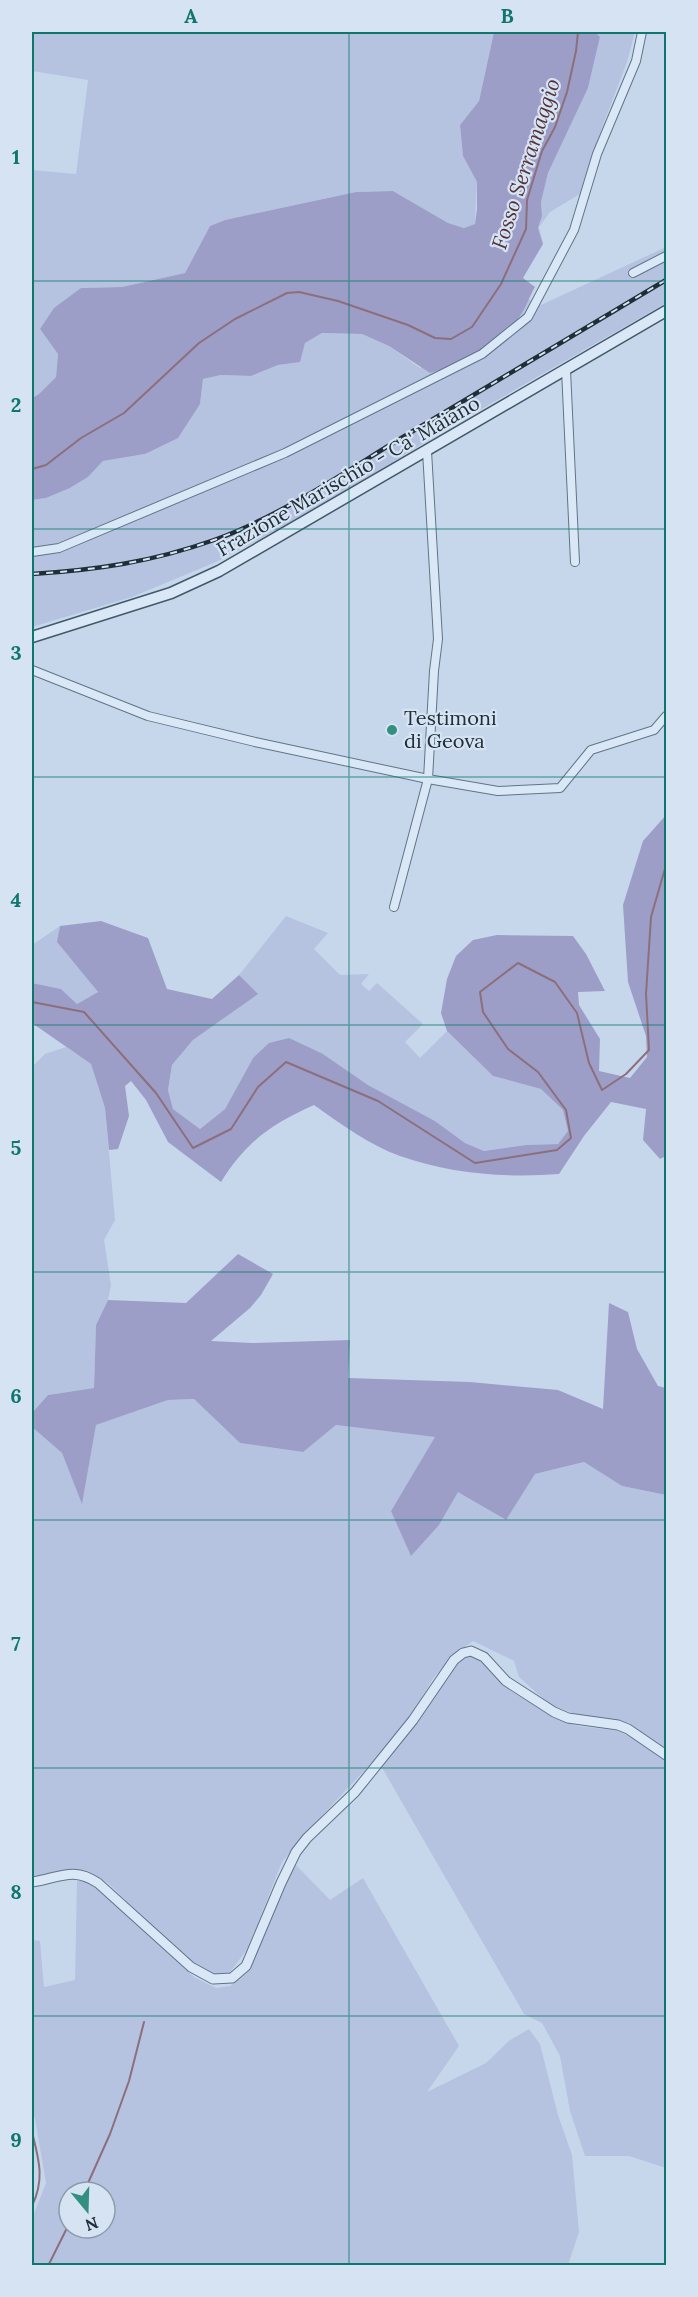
<svg xmlns="http://www.w3.org/2000/svg" width="698" height="2297" font-family="Lora,serif">
<style>
.farmland{fill:#b5c3e0;fill-rule:evenodd}
.green{fill:#9c9ec8}
.lines{fill:none;stroke-linecap:round;stroke-linejoin:round}
.stream{stroke:#8d6f7b;stroke-width:2}
.minor-casing{stroke:#5e7685;stroke-width:10}
.tertiary-casing{stroke:#5e7685;stroke-width:11}
.secondary-casing{stroke:#415a67;stroke-width:13}
.minor{stroke:#dae7f6;stroke-width:8}
.tertiary{stroke:#dae7f6;stroke-width:9}
.secondary{stroke:#dae7f6;stroke-width:10}
.rail-casing{stroke:#202f37;stroke-width:4.5}
.rail{stroke:#d6e3f3;stroke-width:2;stroke-dasharray:7;stroke-linecap:butt}
.grid{fill:none;stroke:#0f766e;stroke-width:1.5;stroke-opacity:0.55}
.poi-dot{fill:#338f80;stroke:#d6e3f3;stroke-width:2}
.labels{text-anchor:middle;stroke-width:4.5;stroke-linejoin:round;paint-order:stroke}
.street-label{font-size:20px;fill:#202f37;stroke:#d6e3f3}
.poi-label{font-size:20px;fill:#202f37;stroke:#d6e3f3;text-anchor:start}
.water-label{font-size:21px;font-style:italic;fill:#553139;stroke:#d6e3f3}
.neatline{fill:none;stroke:#0f766e;stroke-width:2}
.grid-label{font-size:20px;text-anchor:middle;font-weight:bold;fill:#0f766e}
</style>
<rect width="100%" height="100%" fill="#c7d7eb"/>
<!-- farmland -->
<g class="farmland">
<path d="M 32,32 L 494,32 L 479,101 L 460,125 L 463,156 L 477,182 L 475,224 L 464,228 L 448,223 L 393,191 L 356,192 L 225,220 L 210,226 L 185,273 L 122,287 L 81,288 L 40,329 L 58,354 L 56,377 L 39,394 L 32,398 L 32,170 L 76,174 L 88,80 L 32,71 Z"/>
<path d="M 595,32 L 635,32 L 627,62 L 600,133 L 580,194 L 550,212 L 539,227 L 543,244 L 538,228 L 542,216 L 541,202 L 548,173 L 588,88 L 600,37 Z"/>
<path d="M 666,247 L 666,303 L 445,430 L 313,511 L 216,562 L 132,597 L 32,627 L 32,500 L 46,498 L 70,488 L 88,477 L 103,461 L 145,454 L 200,404 L 203,379 L 221,375 L 251,376 L 278,365 L 299,362 L 305,343 L 322,333 L 362,334 L 389,346 L 420,368 L 520,317 L 528,299 L 541,305 Z"/>
<path d="M 286,916 L 328,933 L 314,949 L 340,975 L 369,974 L 361,984 L 369,991 L 377,983 L 423,1024 L 405,1042 L 420,1058 L 447,1031 L 493,1076 L 541,1089 L 563,1110 L 568,1131 L 558,1144 L 526,1145 L 484,1151 L 465,1143 L 435,1121 L 368,1085 L 323,1054 L 253,1058 L 225,1109 L 200,1129 L 173,1109 L 168,1090 L 172,1065 L 193,1040 L 257,994 L 239,975 Z"/>
<path d="M 60,926 L 58,943 L 98,992 L 77,1004 L 61,989 L 32,983 L 32,945 Z"/>
<path d="M 66,1047 L 91,1064 L 105,1108 L 115,1220 L 104,1240 L 111,1285 L 108,1300 L 96,1325 L 94,1388 L 48,1395 L 32,1413 L 32,1067 L 45,1054 Z"/>
<path d="M 194,1399 L 240,1443 L 302,1452 L 336,1425 L 436,1437 L 391,1511 L 439,1525 L 458,1491 L 505,1520 L 535,1474 L 584,1462 L 622,1486 L 666,1495 L 666,1751 L 629,1723 L 588,1718 L 550,1705 L 519,1677 L 514,1661 L 473,1641 L 455,1654 L 434,1677 L 401,1732 L 312,1826 L 282,1862 L 248,1948 L 228,1975 L 212,1974 L 195,1967 L 108,1883 L 92,1873 L 68,1872 L 32,1880 L 32,1427 L 62,1453 L 82,1502 L 96,1425 L 168,1400 Z"/>
<path d="M 465,1654 L 479,1658 L 505,1687 L 554,1718 L 578,1726 L 619,1731 L 652,1749 L 666,1760 L 666,2168 L 629,2156 L 585,2156 L 570,2111 L 560,2056 L 542,2023 L 524,2014 L 381,1766 L 425,1711 L 445,1676 Z"/>
<path d="M 294,1863 L 330,1900 L 363,1878 L 459,2046 L 427,2092 L 486,2063 L 510,2040 L 529,2029 L 540,2044 L 558,2115 L 572,2155 L 579,2232 L 568,2265 L 32,2266 L 32,2219 L 46,2183 L 35,2119 L 32,2110 L 32,1940 L 40,1941 L 44,1987 L 75,1980 L 77,1879 L 91,1884 L 127,1914 L 194,1977 L 216,1988 L 230,1986 L 247,1973 L 264,1937 ZM 69,2192 L 105,2192 L 105,2228 L 69,2228 Z"/>
</g>
<!-- green -->
<g class="green">
<path d="M 494,32 L 595,32 L 600,37 L 588,88 L 548,173 L 541,202 L 542,216 L 538,228 L 543,244 L 523,278 L 535,287 C 529,297 526,308 520,316 C 501,345 462,364 430,373 L 389,346 L 362,334 L 322,333 L 305,343 L 300,362 L 278,365 L 251,376 L 221,375 L 203,379 L 200,404 L 178,438 L 145,454 L 103,461 L 88,477 L 70,488 L 46,498 L 32,500 L 32,398 L 39,394 L 56,377 L 58,354 L 40,329 L 54,308 L 81,288 L 122,287 L 185,273 L 210,226 L 225,220 L 356,192 L 393,191 L 448,223 L 464,228 L 475,224 L 477,209 L 477,182 L 463,156 L 460,125 L 479,101 Z"/>
<path d="M 666,815 L 666,1156 L 660,1159 L 643,1140 L 646,1109 L 611,1102 L 584,1136 L 559,1174 C 507,1178 450,1174 400,1156 C 369,1145 341,1124 314,1105 C 270,1125 247,1141 221,1182 L 168,1142 L 146,1100 L 131,1081 L 125,1086 L 129,1116 L 118,1149 L 109,1150 L 105,1108 L 91,1064 L 32,1023 L 32,983 L 61,989 L 77,1004 L 98,992 L 57,942 L 60,926 L 101,921 L 148,938 L 167,989 L 212,999 L 239,975 L 258,994 L 193,1040 L 172,1065 L 168,1090 L 173,1109 L 200,1129 L 225,1109 L 253,1058 L 269,1043 L 289,1038 L 323,1054 L 368,1085 L 435,1121 L 465,1143 L 484,1151 L 526,1145 L 558,1144 L 568,1131 L 563,1110 L 541,1089 L 493,1076 L 447,1031 L 441,1013 L 447,979 L 456,956 L 473,940 L 497,935 L 573,936 L 586,954 L 605,991 L 578,992 L 579,1005 L 600,1039 L 599,1071 L 630,1078 L 647,1057 L 646,1036 L 628,982 L 623,905 L 643,841 Z"/>
<path d="M 238,1254 L 273,1274 L 261,1295 L 250,1308 L 211,1341 L 252,1343 L 350,1340 L 348,1378 L 470,1382 L 558,1390 L 603,1409 L 609,1303 L 628,1312 L 637,1349 L 658,1386 L 666,1388 L 666,1495 L 622,1486 L 584,1462 L 535,1474 L 506,1520 L 458,1492 L 439,1525 L 411,1556 L 391,1511 L 435,1437 L 336,1425 L 303,1452 L 240,1443 L 194,1399 L 168,1400 L 96,1425 L 82,1504 L 62,1453 L 32,1427 L 32,1413 L 48,1395 L 94,1388 L 96,1325 L 108,1300 L 186,1303 Z"/>
</g>
<g class="lines">
<!-- stream -->
<g class="stream">
<path d="M 32,469 L 46,465 L 81,438 L 124,413 L 199,343 L 235,319 L 287,293 L 299,292 L 338,301 L 408,325 L 435,338 L 451,339 L 472,327 L 501,284 L 526,229 L 527,200 L 542,151 L 555,127 L 567,92 L 576,51 L 578,32"/>
<path d="M 32,1002 L 84,1012 L 156,1093 L 193,1148 L 231,1129 L 258,1087 L 286,1062 L 378,1101 L 475,1163 L 557,1150 L 571,1138 L 566,1110 L 538,1072 L 508,1049 L 483,1012 L 480,992 L 518,963 L 555,982 L 577,1013 L 589,1063 L 602,1090 L 626,1074 L 649,1050 L 646,994 L 651,917 L 666,865"/>
<path d="M 32,2132 C 39,2160 45,2179 32,2206"/>
<path d="M 84,2192 L 110,2134 L 129,2081 L 144,2022"/>
<path d="M 48,2266 L 69,2224"/>
</g>
<!-- minor casing -->
<g class="minor-casing">
<g id="minor">
<path d="M 633,273 L 666,256"/>
<path d="M 566,370 L 575,562"/>
<path d="M 32,552 L 59,548 L 285,453 L 482,354 L 528,317 L 574,230 L 597,154 L 636,61 L 642,32"/>
<path d="M 32,670 L 148,716 L 255,742 L 428,779 L 498,791 L 560,788 L 591,750 L 654,730 L 666,716"/>
<path d="M 394,907 L 428,779 L 434,671 L 438,639 L 427,451"/>
</g>
</g>
<!-- tertiary casing -->
<g class="tertiary-casing">
<path id="tertiary" d="M 32,1882 C 59,1878 73,1866 98,1883 L 191,1967 L 213,1979 L 232,1978 L 246,1966 L 281,1883 L 296,1852 L 307,1838 L 355,1792 L 413,1720 L 454,1660 L 463,1653 L 471,1651 L 484,1657 L 506,1681 L 554,1712 L 568,1718 L 618,1725 L 628,1729 L 666,1755"/>
</g>
<!-- secondary casing -->
<g class="secondary-casing">
<path id="secondary" d="M 32,637 L 171,593 L 219,571 L 666,311"/>
</g>
<!-- minor -->
<use href="#minor" class="minor"/>
<!-- tertiary -->
<use href="#tertiary" class="tertiary"/>
<!-- secondary -->
<use href="#secondary" class="secondary"/>
<!-- rail casing -->
<g class="rail-casing">
<path id="rail" d="M 32,574 C 96,570 152,562 214,540 C 274,519 339,476 393,443 C 484,389 575,334 666,280"/>
</g>
<!-- rail -->
<use href="#rail" class="rail"/>
</g>
<!-- grid -->
<path class="grid" d="M 349,32 L 349,2266M 32,281 L 666,281M 32,529 L 666,529M 32,777 L 666,777M 32,1025 L 666,1025M 32,1272 L 666,1272M 32,1520 L 666,1520M 32,1768 L 666,1768M 32,2016 L 666,2016"/>
<!-- markers -->
<circle class="poi-dot" cx="392" cy="730" r="6"/>
<g class="labels">
<!-- street labels -->
<g class="street-label">
<text transform="translate(348 476) rotate(-30)" y="7">Frazione Marischio - Ca' Maiano</text>
</g>
<!-- poi labels -->
<g class="poi-label">
<text x="404" y="725">Testimoni<tspan x="404" dy="23">di Geova</tspan></text>
</g>
<!-- water labels -->
<g class="water-label">
<text transform="translate(526 164) rotate(-72)" y="7">Fosso Serramaggio</text>
</g>
</g>
<!-- border -->
<rect width="698" height="2297" fill="none" stroke="#d6e3f3" stroke-width="66"/>
<!-- north arrow -->
<g transform="translate(87 2210) rotate(161)"><circle r="28" fill="#d6e3f3" stroke="#8d9ba8" stroke-width="1.5"/>
<path d="M0-4.5L10 22L0 15L-10 22Z" fill="#338f80"/>
<text y="-9" font-size="16" font-weight="bold" text-anchor="middle" fill="#202f37">N</text>
</g>
<rect x="33" y="33" width="632" height="2231" class="neatline"/>
<g class="grid-label">
<text x="191" y="23">A</text>
<text x="507" y="23">B</text>
<text x="16" y="164">1</text>
<text x="16" y="412">2</text>
<text x="16" y="660">3</text>
<text x="16" y="907">4</text>
<text x="16" y="1155">5</text>
<text x="16" y="1403">6</text>
<text x="16" y="1651">7</text>
<text x="16" y="1899">8</text>
<text x="16" y="2147">9</text>
</g>
</svg>
